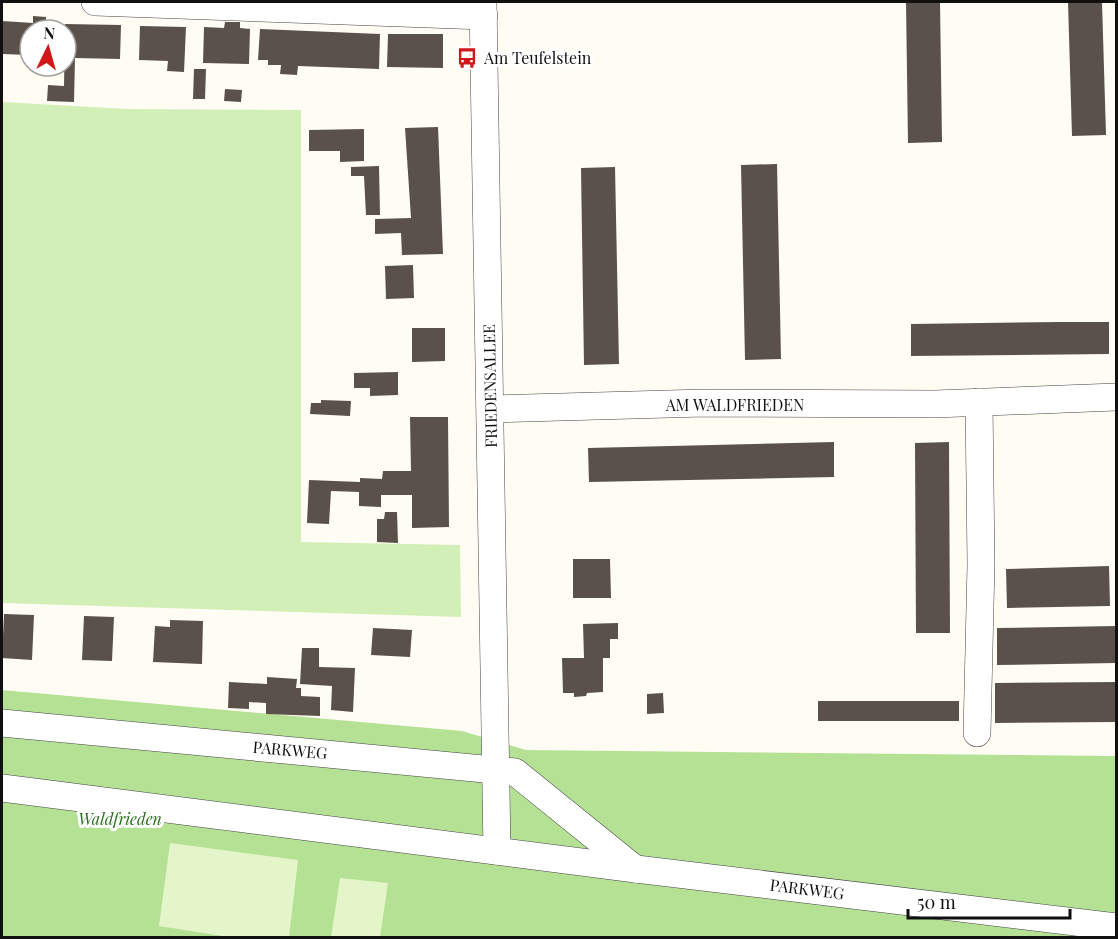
<svg xmlns="http://www.w3.org/2000/svg" width="1118" height="939" font-family="'Playfair Display',serif">
<style>
.green{fill:#d2efb7}
.forest{fill:#b5e195}
.pitch{fill:#e5f5ca}
.building{fill:#5a514b}
.lines{fill:none;stroke-linecap:round;stroke-linejoin:round}
.minor-casing{stroke:#434343;stroke-width:28}
.minor{stroke:#fff;stroke-width:27}
.labels{text-anchor:middle;stroke-width:6;stroke-linejoin:round;paint-order:stroke}
.poi-label{font-size:16px;fill:#101010;stroke:#fff;text-anchor:start}
.street-label{font-size:16px;fill:#101010;stroke:#fff}
.park-label{font-size:16px;font-style:italic;fill:#277018;stroke:#fff}
</style>
<rect width="100%" height="100%" fill="#fffdf3"/>
<!-- green -->
<path class="green" d="M 2,102 L 127,109 L 301,110 L 301,542 L 460,545 L 461,617 L 2,603 Z"/>
<!-- forest -->
<path class="forest" d="M 2,690 L 462,731 L 526,750 L 1116,756 L 1116,937 L 2,937 Z"/>
<!-- pitch -->
<g class="pitch">
<path d="M 170,843 L 298,860 L 289,937 L 229,937 L 159,926 Z"/>
<path d="M 340,878 L 388,883 L 380,937 L 331,937 Z"/>
</g>
<!-- building -->
<g class="building">
<path d="M 906,2 L 940,2 L 942,142 L 908,143 Z"/>
<path d="M 1068,2 L 1102,2 L 1106,135 L 1072,136 Z"/>
<path d="M 33,16 L 46,17 L 46,23 L 53,23 L 53,30 L 30,30 L 30,55 L 2,54 L 2,21 L 33,23 Z"/>
<path d="M 225,22 L 240,22 L 240,28 L 250,29 L 249,64 L 203,63 L 204,27 L 224,28 Z"/>
<path d="M 65,24 L 121,25 L 120,59 L 75,58 L 74,102 L 47,101 L 48,85 L 64,86 Z"/>
<path d="M 140,26 L 186,27 L 184,72 L 167,71 L 168,61 L 139,60 Z"/>
<path d="M 260,29 L 380,34 L 379,69 L 298,66 L 297,75 L 280,74 L 281,65 L 268,65 L 268,60 L 258,60 Z"/>
<path d="M 388,34 L 443,34 L 443,68 L 387,67 Z"/>
<path d="M 194,69 L 206,69 L 205,99 L 193,99 Z"/>
<path d="M 225,89 L 242,90 L 241,102 L 224,101 Z"/>
<path d="M 438,127 L 443,254 L 402,255 L 401,233 L 375,234 L 375,219 L 411,218 L 405,128 Z"/>
<path d="M 364,129 L 364,161 L 340,162 L 340,151 L 309,151 L 309,130 Z"/>
<path d="M 777,164 L 781,359 L 745,360 L 741,165 Z"/>
<path d="M 379,166 L 380,215 L 366,215 L 364,176 L 351,176 L 351,167 Z"/>
<path d="M 615,167 L 619,364 L 584,365 L 581,168 Z"/>
<path d="M 413,265 L 414,298 L 386,299 L 385,266 Z"/>
<path d="M 1060,322 L 1109,322 L 1109,354 L 911,356 L 911,324 Z"/>
<path d="M 412,328 L 445,328 L 445,361 L 412,362 Z"/>
<path d="M 398,372 L 398,395 L 370,396 L 370,388 L 354,388 L 354,373 Z"/>
<path d="M 321,400 L 351,401 L 350,416 L 310,414 L 311,403 L 321,403 Z"/>
<path d="M 410,417 L 448,417 L 449,527 L 412,528 L 412,495 L 381,495 L 381,507 L 359,506 L 359,492 L 331,491 L 329,524 L 307,523 L 309,480 L 360,482 L 360,478 L 382,479 L 383,471 L 411,471 Z"/>
<path d="M 834,442 L 834,477 L 589,482 L 588,448 Z"/>
<path d="M 949,442 L 950,633 L 916,633 L 915,443 Z"/>
<path d="M 385,512 L 397,512 L 398,543 L 377,542 L 377,519 L 384,519 Z"/>
<path d="M 573,559 L 610,559 L 611,598 L 573,598 Z"/>
<path d="M 1109,566 L 1110,606 L 1007,608 L 1006,569 Z"/>
<path d="M 4,614 L 34,615 L 32,660 L 2,658 Z"/>
<path d="M 84,616 L 114,617 L 112,661 L 82,660 Z"/>
<path d="M 170,620 L 203,621 L 202,664 L 153,662 L 155,626 L 170,627 Z"/>
<path d="M 618,623 L 618,639 L 610,639 L 610,658 L 603,658 L 603,692 L 587,693 L 586,696 L 574,697 L 574,693 L 563,693 L 562,658 L 584,658 L 583,624 Z"/>
<path d="M 1116,626 L 1116,663 L 997,665 L 997,628 Z"/>
<path d="M 373,628 L 412,630 L 410,657 L 371,655 Z"/>
<path d="M 302,648 L 319,648 L 319,667 L 355,668 L 353,712 L 331,710 L 332,686 L 300,684 Z"/>
<path d="M 267,677 L 297,679 L 296,688 L 301,688 L 301,696 L 320,697 L 320,716 L 266,714 L 266,703 L 249,702 L 249,709 L 228,708 L 229,682 L 267,684 Z"/>
<path d="M 1116,682 L 1116,722 L 995,723 L 995,683 Z"/>
<path d="M 663,693 L 664,713 L 647,714 L 647,694 Z"/>
<rect x="818" y="701" width="141" height="20"/>
</g>
<g class="lines">
<!-- minor casing -->
<g class="minor-casing">
<g id="minor">
<path d="M 95,2 L 484,16"/>
<path d="M 483,2 L 497,851"/>
<path d="M 491,409 L 704,403 L 935,404 L 1116,397"/>
<path d="M 2,723 L 515,772 L 635,869"/>
<path d="M 977,733 L 981,564 L 979,402"/>
<path d="M 2,788 L 636,869 L 1116,927"/>
</g>
</g>
<!-- minor -->
<use href="#minor" class="minor"/>
</g>
<!-- icons -->
<defs>
<g id="bus-bare" transform="scale(1.62)"><path d="M-5-6H5V4H4V6H2V4H-2V6H-4V4H-5ZM-3.5-4V0h7V-4ZM-3.5 1.2v1.5H-2V1.2ZM2 1.2v1.5H3.5V1.2Z" fill="#d0181a" stroke="#fff" stroke-width="2.5" paint-order="stroke"/></g>
</defs>
<g fill-rule="evenodd">
<use href="#bus-bare" x="467" y="58"/>
</g>
<g class="labels">
<!-- poi labels -->
<g class="poi-label">
<text x="484" y="64">Am Teufelstein</text>
</g>
<!-- street labels -->
<g class="street-label">
<text transform="translate(490 386) rotate(-91)" y="6">FRIEDENSALLEE</text>
<text x="735" y="411">AM WALDFRIEDEN</text>
<text transform="translate(290 750) rotate(5)" y="6">PARKWEG</text>
<text transform="translate(807 889) rotate(7)" y="6">PARKWEG</text>
</g>
<!-- park labels -->
<g class="park-label">
<text x="120" y="825">Waldfrieden</text>
</g>
</g>
<!-- border -->
<rect width="1118" height="939" fill="none" stroke="#101010" stroke-width="6"/>
<!-- north arrow -->
<g transform="translate(48 48) rotate(5)"><circle r="28" fill="#ffffff" stroke="#9f9f9f" stroke-width="1.5"/>
<path d="M0-4.5L10 22L0 15L-10 22Z" fill="#d0181a"/>
<text y="-9" font-size="16" font-weight="bold" text-anchor="middle" fill="#101010">N</text>
</g>
<!-- scale -->
<path d="M908 909v9h162v-9" fill="none" stroke="#101010" stroke-width="3"/>
<text x="917" y="909" font-size="18" fill="#101010" stroke="#ffffff" stroke-width="4.5" paint-order="stroke">50 m</text>
</svg>
